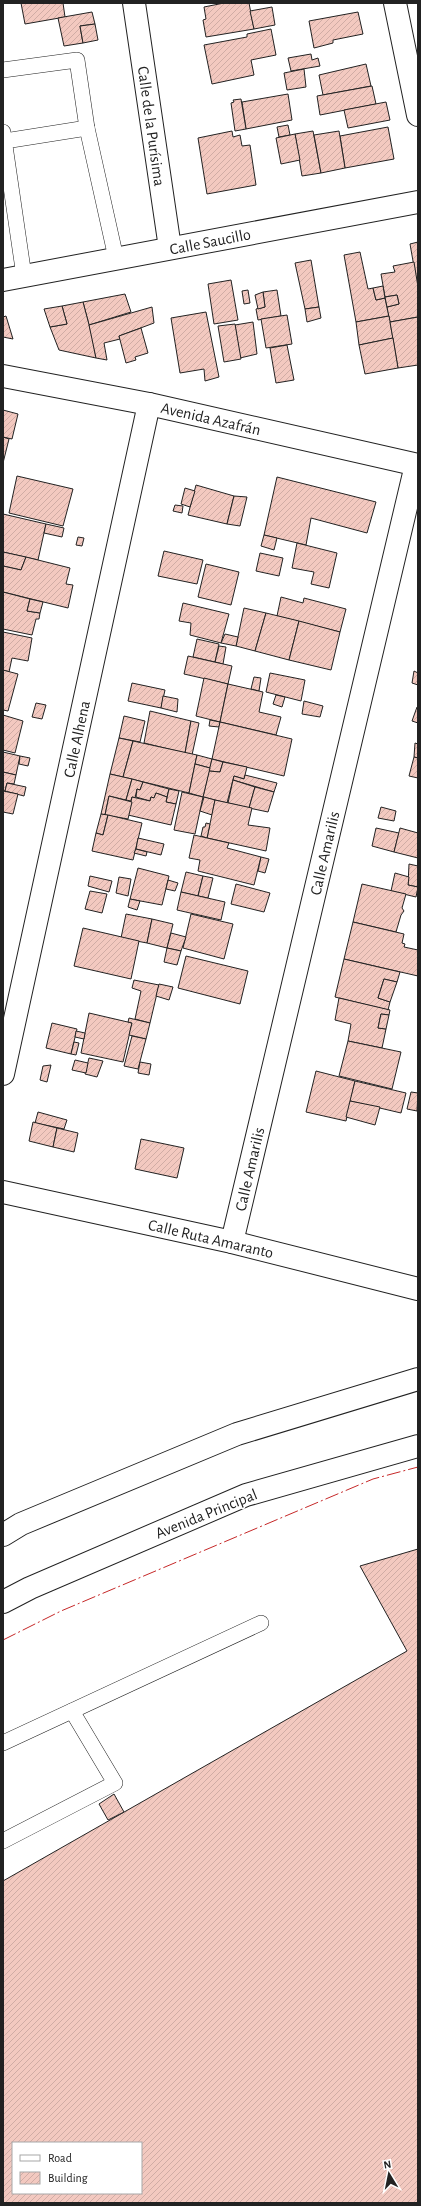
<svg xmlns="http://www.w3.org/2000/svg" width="421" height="2206" font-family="'Alegreya Sans',sans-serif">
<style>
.building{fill:url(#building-hatch);stroke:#222;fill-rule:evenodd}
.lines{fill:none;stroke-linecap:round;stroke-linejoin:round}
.lane-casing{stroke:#222;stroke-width:16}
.street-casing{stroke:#222;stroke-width:24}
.secondary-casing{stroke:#222;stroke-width:24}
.lane{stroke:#fff;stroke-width:15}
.street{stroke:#fff;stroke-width:22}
.secondary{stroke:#fff;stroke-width:22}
.power{stroke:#c62828;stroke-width:1;stroke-dasharray:14 3 2 3;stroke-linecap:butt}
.labels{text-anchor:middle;stroke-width:3;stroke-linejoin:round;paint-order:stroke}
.street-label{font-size:16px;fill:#222;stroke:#fff}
</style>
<defs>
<pattern id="building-hatch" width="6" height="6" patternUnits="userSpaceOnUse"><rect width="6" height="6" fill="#f3c9c0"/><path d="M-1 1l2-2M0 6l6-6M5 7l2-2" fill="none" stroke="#d0aca5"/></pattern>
</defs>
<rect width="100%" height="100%" fill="#fff"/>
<!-- building -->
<g class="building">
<path d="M 21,3 L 63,3 L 65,17 L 25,24 Z"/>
<path d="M 224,3 L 249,3 L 254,29 L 206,37 L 203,20 L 206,19 L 204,7 Z"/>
<path d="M 272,7 L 275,25 L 254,29 L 250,11 Z"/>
<path d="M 92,12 L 95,24 L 80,26 L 83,43 L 64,46 L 58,18 Z"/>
<path d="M 358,12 L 363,34 L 333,40 L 333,43 L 314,48 L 309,21 Z"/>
<path d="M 95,24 L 98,40 L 83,43 L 80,26 Z"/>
<path d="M 271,29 L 276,55 L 251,60 L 254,75 L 212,84 L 204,45 L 247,37 L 247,34 Z"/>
<path d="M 311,54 L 312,60 L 318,58 L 320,66 L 291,71 L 288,58 Z"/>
<path d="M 366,64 L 371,86 L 323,95 L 319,75 Z"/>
<path d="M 304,69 L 306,87 L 287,90 L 284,73 Z"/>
<path d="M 372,86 L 376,104 L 320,115 L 317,96 Z"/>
<path d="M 288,94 L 292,120 L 246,129 L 242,102 Z"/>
<path d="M 241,99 L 246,129 L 235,131 L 231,103 L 234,102 L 233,100 Z"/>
<path d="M 386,102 L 390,120 L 348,128 L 344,110 Z"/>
<path d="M 288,125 L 290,135 L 279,137 L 277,127 Z"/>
<path d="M 388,127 L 394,159 L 345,168 L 340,136 Z"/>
<path d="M 232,131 L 233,137 L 240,135 L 242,146 L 250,145 L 256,185 L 207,194 L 198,138 Z"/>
<path d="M 313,131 L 321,173 L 302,176 L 295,134 Z"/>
<path d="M 339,131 L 345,168 L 321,173 L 314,135 Z"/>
<path d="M 295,134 L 300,160 L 281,164 L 276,138 Z"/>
<path d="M 418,242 L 418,278 L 416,278 L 410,244 Z"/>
<path d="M 360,252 L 368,289 L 373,288 L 376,300 L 385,298 L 389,316 L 356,322 L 344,255 Z"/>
<path d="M 311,260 L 319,307 L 305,309 L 295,263 Z"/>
<path d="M 414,262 L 418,287 L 418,317 L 390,322 L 387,307 L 399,304 L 397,295 L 385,297 L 381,274 L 395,272 L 393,266 Z"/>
<path d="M 231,280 L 238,320 L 214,324 L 208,284 Z"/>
<path d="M 383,286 L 385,298 L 376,300 L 373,288 Z"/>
<path d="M 248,290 L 250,303 L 244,304 L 242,291 Z"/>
<path d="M 277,290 L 281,316 L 258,320 L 256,309 L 265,307 L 263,292 Z"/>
<path d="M 263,292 L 265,307 L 258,309 L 255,295 Z"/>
<path d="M 125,294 L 131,312 L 89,325 L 83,302 Z"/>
<path d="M 397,295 L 399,304 L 387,307 L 385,297 Z"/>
<path d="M 83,302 L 92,336 L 96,358 L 59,350 L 50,327 L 67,324 L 62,306 Z"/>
<path d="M 62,306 L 67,324 L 50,327 L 44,309 Z"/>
<path d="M 152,307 L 154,323 L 119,336 L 120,339 L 104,343 L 107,360 L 96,358 L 89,325 Z"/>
<path d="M 319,307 L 321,318 L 307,322 L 305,309 Z"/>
<path d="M 206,312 L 219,377 L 205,381 L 204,369 L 180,373 L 171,318 Z"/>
<path d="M 287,315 L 292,344 L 266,348 L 261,319 Z"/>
<path d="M 6,316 L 13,339 L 3,337 L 3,317 Z"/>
<path d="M 389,316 L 393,338 L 359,345 L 356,322 Z"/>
<path d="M 418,317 L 418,365 L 398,368 L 390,322 Z"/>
<path d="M 253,322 L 257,354 L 240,358 L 235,325 Z"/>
<path d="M 235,324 L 241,359 L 224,362 L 218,326 Z"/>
<path d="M 141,328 L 148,353 L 135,357 L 136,360 L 126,363 L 119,336 Z"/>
<path d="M 393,338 L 398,368 L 365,374 L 359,345 Z"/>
<path d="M 287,345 L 294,380 L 276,383 L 270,348 Z"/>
<path d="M 3,410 L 18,414 L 12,439 L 3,437 Z"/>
<path d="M 3,437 L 9,439 L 3,463 Z"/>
<path d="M 17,476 L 73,489 L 63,526 L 9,513 Z"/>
<path d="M 277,477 L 376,502 L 367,533 L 311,518 L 306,545 L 264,535 Z"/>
<path d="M 196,485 L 234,496 L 227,524 L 188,515 Z"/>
<path d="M 185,488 L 195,491 L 190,507 L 181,504 Z"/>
<path d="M 234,496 L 247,497 L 240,526 L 227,524 Z"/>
<path d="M 175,505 L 183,506 L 182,513 L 173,511 Z"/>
<path d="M 3,514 L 46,524 L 38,560 L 3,552 Z"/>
<path d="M 46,524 L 64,528 L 62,537 L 44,533 Z"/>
<path d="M 264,535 L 277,538 L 274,550 L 261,546 Z"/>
<path d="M 78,537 L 84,538 L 82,546 L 76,545 Z"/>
<path d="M 297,543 L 337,553 L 329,588 L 311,584 L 314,572 L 292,568 Z"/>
<path d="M 164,551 L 203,560 L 197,584 L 158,576 Z"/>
<path d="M 3,552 L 26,557 L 21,570 L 3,566 Z"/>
<path d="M 260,553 L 283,558 L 279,576 L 256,571 Z"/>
<path d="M 26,557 L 70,568 L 66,584 L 73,585 L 68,608 L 3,592 L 3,566 L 21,570 Z"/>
<path d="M 206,564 L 239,572 L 231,605 L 198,597 Z"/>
<path d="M 3,592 L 30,599 L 27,611 L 40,613 L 39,619 L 36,619 L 32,635 L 3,629 Z"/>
<path d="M 281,597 L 303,603 L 304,598 L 346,609 L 340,632 L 277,616 Z"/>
<path d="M 30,599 L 43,602 L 40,613 L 27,611 Z"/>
<path d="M 183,603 L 229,614 L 221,643 L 190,635 L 191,623 L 179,621 Z"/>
<path d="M 244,608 L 266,613 L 255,651 L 236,646 Z"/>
<path d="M 266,613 L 299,621 L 289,660 L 255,651 Z"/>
<path d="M 299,621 L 340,632 L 331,670 L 289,660 Z"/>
<path d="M 3,632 L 32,638 L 28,661 L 12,658 L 9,672 L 3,670 Z"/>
<path d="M 225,634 L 238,637 L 236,646 L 221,643 Z"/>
<path d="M 197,639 L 219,644 L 215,662 L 193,657 Z"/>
<path d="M 219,646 L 226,647 L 223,664 L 215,662 Z"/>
<path d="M 188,656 L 232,666 L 228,684 L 184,674 Z"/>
<path d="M 3,670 L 18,674 L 8,711 L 3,710 Z"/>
<path d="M 414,671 L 418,673 L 418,685 L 412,683 Z"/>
<path d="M 270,673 L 305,680 L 301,701 L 266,692 Z"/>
<path d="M 254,677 L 261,678 L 259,691 L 251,689 Z"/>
<path d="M 204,678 L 228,684 L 220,722 L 196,716 Z"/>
<path d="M 132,683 L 165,690 L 161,708 L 128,701 Z"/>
<path d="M 228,684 L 263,692 L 259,712 L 281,717 L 276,735 L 220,722 Z"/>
<path d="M 276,695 L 285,697 L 282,707 L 273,704 Z"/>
<path d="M 163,696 L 178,699 L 177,712 L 161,708 Z"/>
<path d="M 304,701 L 323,706 L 320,717 L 302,714 Z"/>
<path d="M 36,703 L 46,705 L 42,719 L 32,717 Z"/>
<path d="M 417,707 L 418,707 L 418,723 L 412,721 Z"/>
<path d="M 150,711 L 191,721 L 185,753 L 144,743 Z"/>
<path d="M 3,715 L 23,721 L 15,753 L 3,750 Z"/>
<path d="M 124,716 L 145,721 L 140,742 L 119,738 Z"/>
<path d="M 210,720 L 220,722 L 219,727 L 209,726 Z"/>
<path d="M 191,721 L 199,723 L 192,755 L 185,753 Z"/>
<path d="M 220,722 L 292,739 L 284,776 L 212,759 Z"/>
<path d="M 119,738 L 133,741 L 123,777 L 110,774 Z"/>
<path d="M 133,741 L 197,755 L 189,793 L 123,777 Z"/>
<path d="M 415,743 L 418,744 L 418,758 L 414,757 Z"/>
<path d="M 3,752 L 20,756 L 16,775 L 3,772 Z"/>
<path d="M 197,755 L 212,759 L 210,768 L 195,764 Z"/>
<path d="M 20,756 L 30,758 L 28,766 L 19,764 Z"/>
<path d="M 414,757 L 418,758 L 418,778 L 409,776 Z"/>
<path d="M 212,759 L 223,762 L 220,772 L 209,771 Z"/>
<path d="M 223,762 L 247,767 L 244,779 L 234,776 L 227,803 L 203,797 L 209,771 L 220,772 Z"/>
<path d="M 195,764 L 210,768 L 203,797 L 189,793 Z"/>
<path d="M 3,772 L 16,775 L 14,784 L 7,783 L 5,791 L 3,791 Z"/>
<path d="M 110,774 L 132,779 L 126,800 L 109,796 L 105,815 L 101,814 Z"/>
<path d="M 245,775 L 277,783 L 274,792 L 233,780 L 234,776 L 244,779 Z"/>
<path d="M 132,779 L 143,782 L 140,790 L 137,789 L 135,798 L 132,797 L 131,801 L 126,800 Z"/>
<path d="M 233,780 L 255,787 L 249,808 L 228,803 Z"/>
<path d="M 143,782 L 169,789 L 167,797 L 156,793 L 154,798 L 151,797 L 150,801 L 136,797 L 137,789 L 140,790 Z"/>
<path d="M 7,783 L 26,787 L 24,796 L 5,791 Z"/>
<path d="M 255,787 L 274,792 L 268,812 L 249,808 Z"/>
<path d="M 169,789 L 179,791 L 176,804 L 166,802 Z"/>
<path d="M 3,791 L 18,794 L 13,814 L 3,812 Z"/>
<path d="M 182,792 L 203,797 L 195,834 L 174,830 Z"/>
<path d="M 156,793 L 167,797 L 166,802 L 176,804 L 171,825 L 128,815 L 132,797 L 150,801 L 151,797 L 154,798 Z"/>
<path d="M 109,796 L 132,802 L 128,819 L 105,815 Z"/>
<path d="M 204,797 L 215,800 L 212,815 L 200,811 Z"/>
<path d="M 215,800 L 252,808 L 248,825 L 270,828 L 266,851 L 207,838 Z"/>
<path d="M 381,807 L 396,811 L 394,821 L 378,818 Z"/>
<path d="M 101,814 L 108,815 L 103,835 L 96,833 Z"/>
<path d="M 108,815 L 142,823 L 133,860 L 92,851 L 96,833 L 103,835 Z"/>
<path d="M 206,823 L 210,824 L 207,838 L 201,836 L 203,827 L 205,827 Z"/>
<path d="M 376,828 L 399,833 L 394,852 L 372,846 Z"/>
<path d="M 400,828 L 418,833 L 418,858 L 394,852 Z"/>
<path d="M 194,835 L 229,843 L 227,848 L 261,857 L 254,885 L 198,871 L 200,860 L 189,858 Z"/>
<path d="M 138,838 L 164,844 L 161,855 L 136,849 Z"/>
<path d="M 136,849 L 147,852 L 146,856 L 134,853 Z"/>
<path d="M 261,857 L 269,859 L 265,873 L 258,871 Z"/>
<path d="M 409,864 L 418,866 L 418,887 L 408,885 Z"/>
<path d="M 138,868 L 169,876 L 162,905 L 130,899 Z"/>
<path d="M 186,872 L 203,876 L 198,896 L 181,892 Z"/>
<path d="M 395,873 L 409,877 L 408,885 L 418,887 L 416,897 L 391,891 Z"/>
<path d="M 90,876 L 112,881 L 109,892 L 88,886 Z"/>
<path d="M 203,876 L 213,878 L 208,898 L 198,896 Z"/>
<path d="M 119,877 L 131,879 L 128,896 L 116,893 Z"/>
<path d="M 168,880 L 178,883 L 175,891 L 166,889 Z"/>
<path d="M 236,884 L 270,893 L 264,912 L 231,904 Z"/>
<path d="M 362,884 L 406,894 L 402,908 L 404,911 L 401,915 L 396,932 L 353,922 Z"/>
<path d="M 90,891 L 107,894 L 102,913 L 85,909 Z"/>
<path d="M 181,892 L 225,902 L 221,920 L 177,910 Z"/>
<path d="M 130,899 L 140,901 L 137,910 L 128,907 Z"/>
<path d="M 126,914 L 152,919 L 147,943 L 121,938 Z"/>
<path d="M 191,914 L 233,924 L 224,959 L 183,948 Z"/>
<path d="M 152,919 L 173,924 L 167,948 L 147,943 Z"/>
<path d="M 353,922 L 404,934 L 402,943 L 405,944 L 404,947 L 418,950 L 418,976 L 344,959 Z"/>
<path d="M 83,928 L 139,941 L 131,979 L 74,966 Z"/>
<path d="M 171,933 L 186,937 L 181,951 L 167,948 Z"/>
<path d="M 167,948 L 181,951 L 177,965 L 164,962 Z"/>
<path d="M 186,956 L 248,971 L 240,1004 L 178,988 Z"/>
<path d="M 344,959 L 400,972 L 397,982 L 384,979 L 378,998 L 390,1002 L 388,1010 L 335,997 Z"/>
<path d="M 384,979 L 397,982 L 390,1002 L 378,998 Z"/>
<path d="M 134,980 L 159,985 L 150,1023 L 135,1019 L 141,991 L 132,988 Z"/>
<path d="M 159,984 L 173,987 L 169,1000 L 156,996 Z"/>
<path d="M 339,998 L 390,1010 L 389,1015 L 381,1014 L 378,1028 L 386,1029 L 382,1048 L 348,1041 L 351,1024 L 335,1020 Z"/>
<path d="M 89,1013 L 132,1023 L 123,1062 L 81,1053 Z"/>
<path d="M 381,1014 L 389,1015 L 386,1029 L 378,1028 Z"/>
<path d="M 129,1018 L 150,1023 L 146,1039 L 129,1035 L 132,1023 L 128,1022 Z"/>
<path d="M 52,1023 L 77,1029 L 71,1054 L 46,1048 Z"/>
<path d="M 76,1031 L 85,1033 L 84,1039 L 75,1037 Z"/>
<path d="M 132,1036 L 146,1039 L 138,1069 L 124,1066 Z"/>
<path d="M 348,1041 L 401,1052 L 392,1089 L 339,1076 Z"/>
<path d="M 74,1042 L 79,1043 L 76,1055 L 71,1054 Z"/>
<path d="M 89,1058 L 103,1061 L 97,1077 L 85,1074 Z"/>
<path d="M 75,1060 L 88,1063 L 86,1073 L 72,1070 Z"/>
<path d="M 140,1062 L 151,1064 L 149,1075 L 138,1073 Z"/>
<path d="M 51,1065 L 47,1082 L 40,1080 L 43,1066 Z"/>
<path d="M 316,1071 L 355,1081 L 346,1121 L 306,1112 Z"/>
<path d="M 355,1081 L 406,1093 L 401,1113 L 350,1101 Z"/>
<path d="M 411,1092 L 418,1093 L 417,1111 L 407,1109 Z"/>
<path d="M 350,1101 L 380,1107 L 375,1125 L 346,1117 Z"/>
<path d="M 38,1112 L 67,1120 L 64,1129 L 35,1123 Z"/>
<path d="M 33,1122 L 57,1128 L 53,1147 L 29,1141 Z"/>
<path d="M 57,1128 L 78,1133 L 74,1152 L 53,1147 Z"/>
<path d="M 141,1139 L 184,1148 L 177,1178 L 135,1169 Z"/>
<path d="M 418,1549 L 418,2203 L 3,2203 L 3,1881 L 407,1651 L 360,1566 ZM 13,2143 L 141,2143 L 141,2193 L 13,2193 Z"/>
<path d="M 114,1794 L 124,1812 L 108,1820 L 99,1804 Z"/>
</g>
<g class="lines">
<!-- lane casing -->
<g class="lane-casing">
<g id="lane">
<path d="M 3,70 L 77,60 L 87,128 L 116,258"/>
<path d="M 3,132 L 24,276"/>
<path d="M 5,141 L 87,128"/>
<path d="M 3,1743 L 261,1623"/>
<path d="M 3,1841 L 115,1783 L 72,1711"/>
</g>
</g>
<!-- street casing -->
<g class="street-casing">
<g id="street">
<path d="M 134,3 L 170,248"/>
<path d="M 395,3 L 418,115"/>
<path d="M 3,280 L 418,202"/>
<path d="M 3,1074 L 149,404"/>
<path d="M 3,1192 L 232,1242 L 418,1289"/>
<path d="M 232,1242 L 416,465"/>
</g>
</g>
<!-- secondary casing -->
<g class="secondary-casing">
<g id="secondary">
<path d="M 3,376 L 149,404 L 418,465"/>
<path d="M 3,1535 L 21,1524 L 237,1434 L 418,1379"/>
<path d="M 3,1602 L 30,1588 L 246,1495 L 418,1446"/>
</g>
</g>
<!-- lane -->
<use href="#lane" class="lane"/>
<!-- street -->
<use href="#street" class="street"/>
<!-- secondary -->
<use href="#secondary" class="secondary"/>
<!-- power -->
<path class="power" d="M 3,1640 L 61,1611 L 373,1479 L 418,1467"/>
</g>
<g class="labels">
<!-- street labels -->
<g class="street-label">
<text transform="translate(152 126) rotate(82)" y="6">Calle de la Purísima</text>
<text transform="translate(210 241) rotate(-11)" y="6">Calle Saucillo</text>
<text transform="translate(211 418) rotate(13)" y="6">Avenida Azafrán</text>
<text transform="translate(76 739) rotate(-78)" y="6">Calle Alhena</text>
<text transform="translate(324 853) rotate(-77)" y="6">Calle Amarilis</text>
<text transform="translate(249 1169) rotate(-77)" y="6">Calle Amarilis</text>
<text transform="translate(211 1238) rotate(13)" y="6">Calle Ruta Amaranto</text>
<text transform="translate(206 1513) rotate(-22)" y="6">Avenida Principal</text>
</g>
</g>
<!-- border -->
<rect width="421" height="2206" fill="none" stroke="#222222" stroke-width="8"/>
<!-- legend -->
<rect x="12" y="2142" width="130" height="52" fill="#ffffff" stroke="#a7a7a7"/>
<rect x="20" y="2155" width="20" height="6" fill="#ffffff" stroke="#a7a7a7"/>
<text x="48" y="2162" font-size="12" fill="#222222">Road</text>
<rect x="20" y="2172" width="20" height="12" fill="url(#building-hatch)" stroke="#a7a7a7"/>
<text x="48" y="2182" font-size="12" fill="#222222">Building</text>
<!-- north arrow -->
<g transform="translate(389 2174) rotate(350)" stroke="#ffffff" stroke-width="3" paint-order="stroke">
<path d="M0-3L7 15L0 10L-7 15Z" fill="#222222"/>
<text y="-6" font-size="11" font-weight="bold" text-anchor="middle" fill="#222222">N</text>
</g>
</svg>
